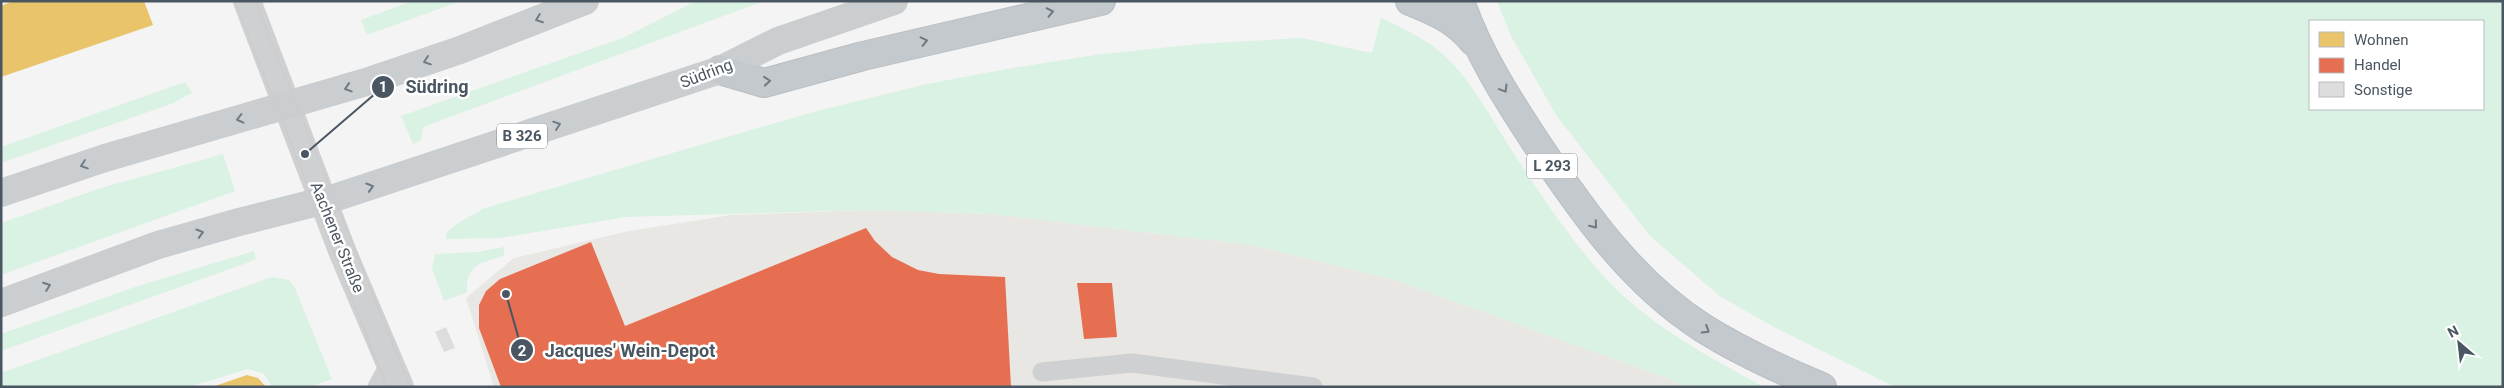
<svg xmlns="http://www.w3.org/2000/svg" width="2504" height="388" font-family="Roboto,sans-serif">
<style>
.commercial{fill:#e8e7e3}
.green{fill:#d9f2e3;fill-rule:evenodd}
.homes{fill:#e9c46a}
.shops{fill:#e76f51}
.building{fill:#ddddde}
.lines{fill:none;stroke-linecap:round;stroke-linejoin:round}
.trunk-casing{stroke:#b9bec3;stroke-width:30}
.service{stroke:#ced0d2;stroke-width:19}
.minor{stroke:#ced0d2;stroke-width:28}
.primary{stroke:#caced1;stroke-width:28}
.trunk{stroke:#c4c9cd;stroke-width:28}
.tram{stroke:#c9cacc;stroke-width:1}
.oneway{stroke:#6f7881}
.oneway2{stroke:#707a83}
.labels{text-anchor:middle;stroke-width:5;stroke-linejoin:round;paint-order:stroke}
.shield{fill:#fff;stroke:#808990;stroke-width:1}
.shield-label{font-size:15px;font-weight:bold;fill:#4a5661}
.street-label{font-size:16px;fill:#4a5661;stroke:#fff}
.leader{fill:none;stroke:#4a5661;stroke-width:2}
.callout-dot{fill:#4a5661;stroke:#fff;stroke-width:2}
.mark-label{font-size:15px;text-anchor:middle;font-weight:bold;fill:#fff}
.callout-label{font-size:18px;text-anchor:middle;font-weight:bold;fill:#4a5661;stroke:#fff;stroke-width:5;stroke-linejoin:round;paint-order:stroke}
</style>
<rect width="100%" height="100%" fill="#f4f4f4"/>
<!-- commercial -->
<path class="commercial" d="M 870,210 L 992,214 L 1252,245 L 1392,279 L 1667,378 L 1686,387 L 494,387 L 466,298 L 514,258 L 629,231 L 731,215 Z"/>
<!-- green -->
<g class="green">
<path d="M 412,1 L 461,1 L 367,35 L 361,20 Z"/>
<path d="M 696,1 L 764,1 L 423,127 L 421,141 L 413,144 L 401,116 L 625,37 Z"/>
<path d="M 1497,1 L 2503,1 L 2503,387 L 1895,387 L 1776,328 L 1721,297 L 1650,236 L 1556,115 L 1511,36 ZM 2310,21 L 2483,21 L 2483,109 L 2310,109 Z"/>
<path d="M 1381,18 C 1405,29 1427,39 1446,57 C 1471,81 1489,114 1507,143 C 1534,185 1561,226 1593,264 C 1639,320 1702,353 1764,387 L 1686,387 L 1667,378 L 1392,279 L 1252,245 L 992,214 L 870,210 L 626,217 L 500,238 L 446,239 L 447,232 L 458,223 L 485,208 L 813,112 L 927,84 L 1007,69 L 1095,55 L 1198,44 L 1302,38 L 1372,53 Z"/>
<path d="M 185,82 L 192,93 L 171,104 L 1,163 L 1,147 Z"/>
<path d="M 223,154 L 235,191 L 1,275 L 1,223 L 101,188 Z"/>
<path d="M 504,247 L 504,256 C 482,262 465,265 467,292 L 444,301 L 432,269 L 435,254 L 478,252 Z"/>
<path d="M 254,251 L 256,259 L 247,263 L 1,351 L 1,334 L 135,287 Z"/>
<path d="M 272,277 L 289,280 L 294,286 L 332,379 L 309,387 L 272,387 L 264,374 L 248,369 L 189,387 L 1,387 L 1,373 Z"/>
</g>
<!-- homes -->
<g class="homes">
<path d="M 13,1 L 144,1 L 153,25 L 1,77 L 1,6 Z"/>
<path d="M 247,375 L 258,378 L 266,387 L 212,387 Z"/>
</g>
<!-- shops -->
<g class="shops">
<path d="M 866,228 L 875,241 L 892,257 L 918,270 L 939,274 L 1005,277 L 1011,387 L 501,387 L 479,328 L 479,305 L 486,291 L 500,279 L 591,242 L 625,326 Z"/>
<path d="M 1077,283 L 1112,283 L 1117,337 L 1084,339 Z"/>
</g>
<!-- building -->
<path class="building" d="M 446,327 L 455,348 L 444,352 L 435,332 Z"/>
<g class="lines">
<!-- trunk casing -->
<g class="trunk-casing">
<g id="trunk">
<path d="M 1410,1 C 1435,11 1456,20 1473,41"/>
<path d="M 1460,1 C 1477,51 1506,97 1535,141 C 1582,211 1631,282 1703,328 C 1741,352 1781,370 1822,387"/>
<path d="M 720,70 L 764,83 L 863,56 L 1101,1"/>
</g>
</g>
<!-- service -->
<g class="service">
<path d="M 1042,372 L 1132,363 L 1313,387"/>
<path d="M 377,387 L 390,363"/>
</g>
<!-- minor -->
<path class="minor" d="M 247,1 L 343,253 L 400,387"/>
<!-- primary -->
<g class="primary">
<path d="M 1,193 L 105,158 L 366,82 L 460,50 L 585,1"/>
<path d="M 1,303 L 158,245 L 239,222 L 334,198 L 720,70 L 778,41 L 894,1"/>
</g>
<!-- trunk -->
<use href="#trunk" class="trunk"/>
<!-- tram -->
<g class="tram">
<path d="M 235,1 L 387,387"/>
<path d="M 255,1 L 410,387"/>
</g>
</g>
<!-- one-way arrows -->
<defs><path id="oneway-chevron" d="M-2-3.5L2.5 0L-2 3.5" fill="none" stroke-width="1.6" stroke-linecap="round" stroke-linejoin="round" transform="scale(1.25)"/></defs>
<g class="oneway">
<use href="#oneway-chevron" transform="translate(1050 12) rotate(-12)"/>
<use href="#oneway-chevron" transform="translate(924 41) rotate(-13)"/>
<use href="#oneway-chevron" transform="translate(767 81) rotate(-5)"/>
<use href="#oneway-chevron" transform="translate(1504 89) rotate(59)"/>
<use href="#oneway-chevron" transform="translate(1594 225) rotate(51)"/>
<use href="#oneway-chevron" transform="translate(1706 330) rotate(32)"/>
</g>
<g class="oneway2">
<use href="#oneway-chevron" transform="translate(539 19) rotate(159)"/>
<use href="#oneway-chevron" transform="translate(427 61) rotate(161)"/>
<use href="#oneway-chevron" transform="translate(348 88) rotate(162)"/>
<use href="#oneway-chevron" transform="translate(240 119) rotate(166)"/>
<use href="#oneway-chevron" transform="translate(557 125) rotate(-19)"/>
<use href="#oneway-chevron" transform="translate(84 165) rotate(161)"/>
<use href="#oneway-chevron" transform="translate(370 187) rotate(-17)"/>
<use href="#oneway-chevron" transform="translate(200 233) rotate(-16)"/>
<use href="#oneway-chevron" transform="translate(47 286) rotate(-20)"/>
</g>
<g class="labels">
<!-- shield labels -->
<g class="shield">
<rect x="497" y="123.5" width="50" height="25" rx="4"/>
<rect x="1527" y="153.5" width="50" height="25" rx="4"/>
</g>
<g class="shield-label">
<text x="522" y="141">B 326</text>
<text x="1552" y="171">L 293</text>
</g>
<!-- street labels -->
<g class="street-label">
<text transform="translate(706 73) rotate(-21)" y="6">Südring</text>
<text transform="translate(338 237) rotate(68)" y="6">Aachener Straße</text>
</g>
</g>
<!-- callouts -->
<path class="leader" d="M305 154L383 87M506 294L522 350"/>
<g class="callout-dot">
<circle cx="305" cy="154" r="5"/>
<circle cx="506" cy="294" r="5"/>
<circle cx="383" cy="87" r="12"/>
<circle cx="522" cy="350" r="12"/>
</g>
<g class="mark-label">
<text x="383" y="92">1</text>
<text x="522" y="356">2</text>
</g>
<g class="callout-label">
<text x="437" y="93">Südring</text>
<text x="630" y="357">Jacques' Wein-Depot</text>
</g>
<!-- border -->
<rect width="2504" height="388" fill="none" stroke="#4a5661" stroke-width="5"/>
<!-- legend -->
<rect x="2309" y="20" width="175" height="90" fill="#ffffff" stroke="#b7bbc0"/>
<rect x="2319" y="32" width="25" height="15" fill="#e9c46a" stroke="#b7bbc0"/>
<text x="2354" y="45" font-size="15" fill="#4a5661">Wohnen</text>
<rect x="2319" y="58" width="25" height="15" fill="#e76f51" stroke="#b7bbc0"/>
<text x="2354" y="70" font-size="15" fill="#4a5661">Handel</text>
<rect x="2319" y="82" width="25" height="15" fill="#ddddde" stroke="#b7bbc0"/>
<text x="2354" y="95" font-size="15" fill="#4a5661">Sonstige</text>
<!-- north arrow -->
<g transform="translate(2459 343) rotate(332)" stroke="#ffffff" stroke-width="4" paint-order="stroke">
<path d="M0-4L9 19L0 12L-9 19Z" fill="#4a5661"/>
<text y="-8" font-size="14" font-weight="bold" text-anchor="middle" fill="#4a5661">N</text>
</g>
</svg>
